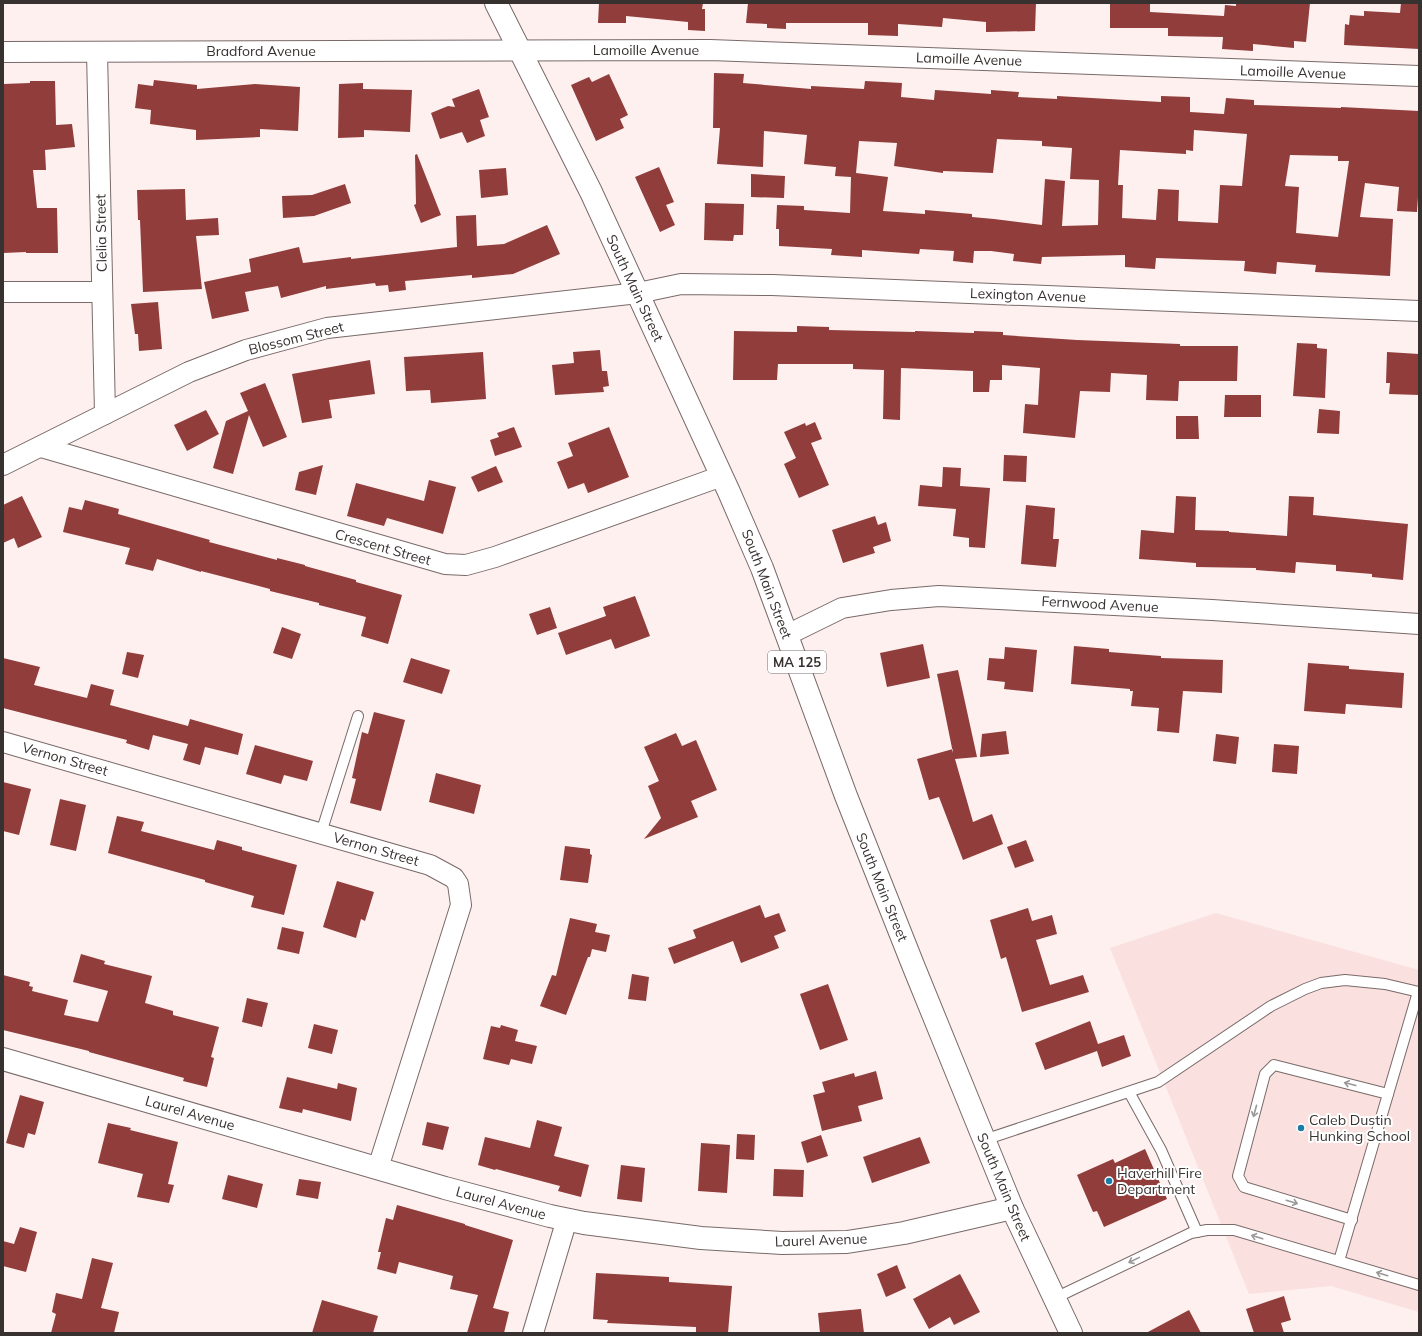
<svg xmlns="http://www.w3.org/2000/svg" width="1422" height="1336" font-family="Mulish,sans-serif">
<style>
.built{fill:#fae0de}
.building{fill:#903d3b;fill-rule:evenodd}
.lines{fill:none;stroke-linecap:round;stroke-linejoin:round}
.lane-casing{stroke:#796a69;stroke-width:12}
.street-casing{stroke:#796a69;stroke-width:22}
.secondary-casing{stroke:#796a69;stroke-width:24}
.primary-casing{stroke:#796a69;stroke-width:24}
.lane{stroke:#fff;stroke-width:10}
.street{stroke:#fff;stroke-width:20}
.secondary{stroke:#fff;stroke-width:22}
.primary{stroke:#fff;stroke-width:22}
.oneway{stroke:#9b9898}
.poi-dot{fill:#197da8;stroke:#fff;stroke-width:1.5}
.labels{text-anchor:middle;stroke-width:4;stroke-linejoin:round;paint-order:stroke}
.shield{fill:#fff;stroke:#736f6e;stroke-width:1}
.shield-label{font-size:13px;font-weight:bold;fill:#373130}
.street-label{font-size:14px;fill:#373130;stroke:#fff}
.poi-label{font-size:14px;fill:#373130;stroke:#fff;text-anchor:start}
</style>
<rect width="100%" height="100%" fill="#fef0ef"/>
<!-- built -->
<path class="built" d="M 1216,913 L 1419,970 L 1419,1312 L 1331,1286 L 1249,1294 L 1110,948 Z"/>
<!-- building -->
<g class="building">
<path d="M 599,3 L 703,3 L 702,9 L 705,9 L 705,31 L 688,30 L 688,22 L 626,16 L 626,23 L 598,23 Z"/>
<path d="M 748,3 L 1036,3 L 1035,31 L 986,32 L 986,22 L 943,18 L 942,27 L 898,24 L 898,36 L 868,35 L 868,23 L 786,23 L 786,29 L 767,28 L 767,24 L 746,23 Z"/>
<path d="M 1110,3 L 1150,3 L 1150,12 L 1224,16 L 1225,5 L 1236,6 L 1236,3 L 1310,3 L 1306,42 L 1294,41 L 1294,48 L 1253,44 L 1253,51 L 1222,49 L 1223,37 L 1168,36 L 1168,28 L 1110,28 Z"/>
<path d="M 1401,3 L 1419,3 L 1419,49 L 1344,45 L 1345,24 L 1349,25 L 1350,15 L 1364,16 L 1364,11 L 1400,13 Z"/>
<path d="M 714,73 L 744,74 L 743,83 L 811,89 L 811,86 L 864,89 L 865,81 L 902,83 L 901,97 L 934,100 L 935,90 L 991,94 L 991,90 L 1019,92 L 1018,97 L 1057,99 L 1057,96 L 1161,102 L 1161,96 L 1190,97 L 1190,112 L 1224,114 L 1226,98 L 1254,100 L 1254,105 L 1341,108 L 1341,107 L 1419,111 L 1419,182 L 1417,212 L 1397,211 L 1399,187 L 1365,183 L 1360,217 L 1393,219 L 1390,276 L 1315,272 L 1316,265 L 1277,262 L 1276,274 L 1244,271 L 1245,261 L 1156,258 L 1155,269 L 1125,267 L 1125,255 L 1042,257 L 1041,264 L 1013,261 L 1014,254 L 991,251 L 974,251 L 973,263 L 953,261 L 954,251 L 920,249 L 919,254 L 862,250 L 862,257 L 831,255 L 832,249 L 779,246 L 779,229 L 776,229 L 777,205 L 804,206 L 804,210 L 850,213 L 851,177 L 835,176 L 836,167 L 804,164 L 807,135 L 764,131 L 763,167 L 717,164 L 720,128 L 713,128 ZM 1194,130 L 1247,134 L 1242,186 L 1220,185 L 1218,223 L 1178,221 L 1179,190 L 1158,189 L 1156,220 L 1122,218 L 1123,185 L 1118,185 L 1120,150 L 1186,154 L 1186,150 L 1193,151 ZM 997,139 L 1042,141 L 1042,146 L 1072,148 L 1070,179 L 1099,180 L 1098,225 L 1062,226 L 1065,181 L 1045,179 L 1042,225 L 994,219 L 972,217 L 972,214 L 925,210 L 925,214 L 883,211 L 888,177 L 856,173 L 859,141 L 897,143 L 894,166 L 943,173 L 943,171 L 993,173 ZM 1290,155 L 1338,156 L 1338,161 L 1349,161 L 1338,237 L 1296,233 L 1299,187 L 1285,186 Z"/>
<path d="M 609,74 L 628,115 L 620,119 L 624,128 L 596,141 L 571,85 L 589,77 L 592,82 Z"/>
<path d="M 154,80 L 197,85 L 197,89 L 255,84 L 300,87 L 298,131 L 260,129 L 260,137 L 196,140 L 196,130 L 150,124 L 151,110 L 135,108 L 138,84 L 153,86 Z"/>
<path d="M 30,81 L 55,81 L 56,125 L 72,124 L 75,147 L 45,150 L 46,170 L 33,170 L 37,208 L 57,208 L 58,253 L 26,253 L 26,252 L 3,253 L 3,84 L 30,83 Z"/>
<path d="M 363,83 L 363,89 L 412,90 L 410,132 L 364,130 L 364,137 L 338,138 L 339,84 Z"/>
<path d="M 479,89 L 489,117 L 480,120 L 485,136 L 467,143 L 462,132 L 440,139 L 431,113 L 448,106 L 455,107 L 452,99 Z"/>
<path d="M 417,154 L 441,215 L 421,223 L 414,205 L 416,204 L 415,155 Z"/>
<path d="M 659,167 L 674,202 L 666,205 L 675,225 L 660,232 L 635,177 Z"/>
<path d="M 506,168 L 508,195 L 481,198 L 479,170 Z"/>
<path d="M 751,174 L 785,176 L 784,198 L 751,197 Z"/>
<path d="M 345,184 L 351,203 L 314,216 L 283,218 L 282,196 L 312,195 Z"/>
<path d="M 185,189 L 186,220 L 218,218 L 219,235 L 196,236 L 202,289 L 143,292 L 140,220 L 138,220 L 137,190 Z"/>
<path d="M 705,203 L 744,204 L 743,235 L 734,235 L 733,241 L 704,240 Z"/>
<path d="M 476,215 L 477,246 L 504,244 L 547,225 L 560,254 L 513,274 L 472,278 L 472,275 L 405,281 L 406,290 L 389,292 L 388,285 L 376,286 L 375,283 L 326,289 L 326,286 L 281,298 L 278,286 L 245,292 L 249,311 L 212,319 L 204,282 L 251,272 L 249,259 L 299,247 L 303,263 L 351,257 L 351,259 L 457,247 L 456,216 Z"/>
<path d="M 158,302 L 162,349 L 139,351 L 138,334 L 135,334 L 131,304 Z"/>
<path d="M 797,326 L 829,327 L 829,330 L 915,332 L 915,331 L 974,333 L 974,331 L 1003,332 L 1003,335 L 1077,340 L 1180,344 L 1180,346 L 1238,346 L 1237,381 L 1179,381 L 1178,401 L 1146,400 L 1147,375 L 1111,373 L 1110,392 L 1080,391 L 1075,438 L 1023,433 L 1025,404 L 1038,405 L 1040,368 L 1002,365 L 1002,380 L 990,380 L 989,392 L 973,392 L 973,371 L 901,368 L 900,420 L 883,419 L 884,370 L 853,369 L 853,364 L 778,364 L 777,380 L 733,380 L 734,331 L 797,332 Z"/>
<path d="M 1297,343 L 1317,344 L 1317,348 L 1327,349 L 1325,398 L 1293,396 Z"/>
<path d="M 600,350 L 602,371 L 607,371 L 609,386 L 603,387 L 604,392 L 555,395 L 552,365 L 574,363 L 573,352 Z"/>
<path d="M 483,352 L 486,399 L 431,403 L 430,390 L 406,391 L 404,357 Z"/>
<path d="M 1387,352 L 1419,354 L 1419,395 L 1389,394 L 1390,383 L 1386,383 Z"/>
<path d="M 370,360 L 375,394 L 329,400 L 332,418 L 302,423 L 292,374 Z"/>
<path d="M 265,383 L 287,437 L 263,447 L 249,415 L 233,474 L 213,468 L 226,421 L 248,411 L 240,393 Z"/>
<path d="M 1225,395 L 1261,395 L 1261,417 L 1224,417 Z"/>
<path d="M 1319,409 L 1340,411 L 1339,434 L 1317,433 Z"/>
<path d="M 206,410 L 219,434 L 187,451 L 174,425 Z"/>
<path d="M 1176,416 L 1198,416 L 1199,439 L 1176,439 Z"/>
<path d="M 815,422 L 822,439 L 811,443 L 829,485 L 799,498 L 784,464 L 796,458 L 784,432 L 805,423 L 806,426 Z"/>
<path d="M 514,427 L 522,447 L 495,456 L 490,440 L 499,437 L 497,433 Z"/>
<path d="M 609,427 L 629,477 L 588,493 L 584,483 L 568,489 L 557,462 L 573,456 L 568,443 Z"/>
<path d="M 1004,455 L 1027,456 L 1026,482 L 1003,481 Z"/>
<path d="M 323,465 L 316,495 L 295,490 L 299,472 Z"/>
<path d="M 496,466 L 503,482 L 478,492 L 471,477 Z"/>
<path d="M 943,467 L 961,468 L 960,486 L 990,488 L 985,548 L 969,547 L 969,538 L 953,536 L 956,509 L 918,506 L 920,485 L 942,487 Z"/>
<path d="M 429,480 L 456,487 L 443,534 L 387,518 L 384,526 L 347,516 L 356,483 L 424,501 Z"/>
<path d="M 22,496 L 42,537 L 18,548 L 14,538 L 3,543 L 3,505 Z"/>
<path d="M 1176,496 L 1196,497 L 1195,530 L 1229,531 L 1229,532 L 1287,536 L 1289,496 L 1314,497 L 1313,515 L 1408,524 L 1403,580 L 1372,577 L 1372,574 L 1336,571 L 1336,565 L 1296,562 L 1295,573 L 1256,570 L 1256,568 L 1196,567 L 1196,563 L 1139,559 L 1141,530 L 1174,533 Z"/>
<path d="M 85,500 L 119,509 L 118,514 L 210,540 L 209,542 L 277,560 L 277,558 L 305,565 L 305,566 L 356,580 L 356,582 L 402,595 L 388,644 L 361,636 L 366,617 L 319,605 L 319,603 L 270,591 L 270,589 L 201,571 L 201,572 L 157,559 L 153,571 L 125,564 L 130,548 L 63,532 L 69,507 L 82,510 Z"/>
<path d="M 1026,505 L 1055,508 L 1053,539 L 1059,539 L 1056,567 L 1021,564 Z"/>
<path d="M 875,516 L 878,525 L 886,522 L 891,541 L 873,547 L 875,553 L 843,563 L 832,530 Z"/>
<path d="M 635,596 L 650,636 L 615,649 L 611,639 L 566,655 L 558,633 L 606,616 L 603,607 Z"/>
<path d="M 550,607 L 557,628 L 537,635 L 529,614 Z"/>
<path d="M 282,627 L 301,634 L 292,659 L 273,653 Z"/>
<path d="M 923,644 L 930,678 L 887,687 L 880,653 Z"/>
<path d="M 1074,646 L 1109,649 L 1109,652 L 1161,656 L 1161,658 L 1223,660 L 1222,693 L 1183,691 L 1179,733 L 1157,731 L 1159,708 L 1131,706 L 1133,691 L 1130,691 L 1130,689 L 1071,684 Z"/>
<path d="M 1005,647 L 1037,650 L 1033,692 L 1004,689 L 1005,682 L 987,680 L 989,658 L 1004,659 Z"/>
<path d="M 127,652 L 144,655 L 138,678 L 122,674 Z"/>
<path d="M 3,658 L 40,667 L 34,685 L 87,698 L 91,684 L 114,690 L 110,705 L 188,726 L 190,719 L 243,734 L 238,755 L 205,747 L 200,765 L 183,760 L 188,744 L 153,735 L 149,750 L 126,743 L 127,740 L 3,708 Z"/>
<path d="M 411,658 L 450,670 L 442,694 L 403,682 Z"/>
<path d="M 1308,663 L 1349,666 L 1349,669 L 1404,673 L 1402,708 L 1346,704 L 1345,714 L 1304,711 Z"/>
<path d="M 958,670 L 977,757 L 955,759 L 973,822 L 992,814 L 1003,844 L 963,860 L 939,797 L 929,800 L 917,759 L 953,749 L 953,753 L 937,674 Z"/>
<path d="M 374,712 L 405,720 L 381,811 L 350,803 L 356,779 L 352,778 L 362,732 L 368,734 Z"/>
<path d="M 1006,731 L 1009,754 L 980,757 L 982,734 Z"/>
<path d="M 676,733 L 682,746 L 696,740 L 717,790 L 691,801 L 698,817 L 644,839 L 661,818 L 648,786 L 659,781 L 644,747 Z"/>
<path d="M 1216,734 L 1239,737 L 1236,764 L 1213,761 Z"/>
<path d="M 1274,744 L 1299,746 L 1297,774 L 1272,772 Z"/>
<path d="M 255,745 L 313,761 L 307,781 L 284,775 L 281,784 L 246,774 Z"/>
<path d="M 436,773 L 481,785 L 474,814 L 429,802 Z"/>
<path d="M 3,782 L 31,789 L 19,835 L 3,831 Z"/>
<path d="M 60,799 L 86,805 L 76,851 L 50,845 Z"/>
<path d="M 117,816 L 144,822 L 141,831 L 214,850 L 217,840 L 242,847 L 242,850 L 297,865 L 284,915 L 251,907 L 254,896 L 205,882 L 205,880 L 108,853 Z"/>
<path d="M 1026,840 L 1034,861 L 1015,868 L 1007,847 Z"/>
<path d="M 565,846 L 590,849 L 590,854 L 592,855 L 588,883 L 560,880 Z"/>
<path d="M 337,881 L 374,892 L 365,921 L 361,919 L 356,938 L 323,927 Z"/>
<path d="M 760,905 L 765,918 L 779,913 L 786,931 L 774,936 L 779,948 L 741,963 L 733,941 L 674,964 L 668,948 L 696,938 L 693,930 Z"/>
<path d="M 1028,908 L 1032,921 L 1052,915 L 1057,934 L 1036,940 L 1050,985 L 1083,975 L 1089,992 L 1022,1012 L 1006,957 L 1001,959 L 990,920 Z"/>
<path d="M 570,918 L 597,924 L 595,932 L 610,935 L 606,952 L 592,949 L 590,957 L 588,957 L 566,1015 L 540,1006 L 552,975 L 556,976 Z"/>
<path d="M 282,927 L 304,932 L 299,954 L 277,949 Z"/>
<path d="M 81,954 L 105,961 L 104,964 L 152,976 L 145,1003 L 173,1011 L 173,1015 L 219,1027 L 211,1057 L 214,1058 L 207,1087 L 183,1081 L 184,1078 L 89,1052 L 89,1051 L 3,1030 L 3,975 L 30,982 L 29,986 L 33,987 L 32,991 L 68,1000 L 64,1015 L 98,1022 L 108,991 L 73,982 Z"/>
<path d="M 632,974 L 649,977 L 646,1001 L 628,999 Z"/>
<path d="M 828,984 L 848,1040 L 820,1050 L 800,994 Z"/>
<path d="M 247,998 L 268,1003 L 262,1027 L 242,1022 Z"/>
<path d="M 1090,1021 L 1098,1044 L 1124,1035 L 1131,1056 L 1102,1067 L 1097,1051 L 1045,1070 L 1035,1043 Z"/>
<path d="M 314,1024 L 338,1030 L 332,1054 L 308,1048 Z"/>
<path d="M 501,1025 L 518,1030 L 515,1041 L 537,1046 L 532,1064 L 511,1059 L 509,1065 L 483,1059 L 491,1026 L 500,1028 Z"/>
<path d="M 876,1071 L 883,1099 L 858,1106 L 862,1121 L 822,1131 L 813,1095 L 825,1092 L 822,1082 L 854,1073 L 855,1077 Z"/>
<path d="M 287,1077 L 337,1089 L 338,1083 L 357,1088 L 351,1121 L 303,1109 L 302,1113 L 279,1108 Z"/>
<path d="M 20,1095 L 44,1102 L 35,1135 L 28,1133 L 24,1148 L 6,1143 Z"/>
<path d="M 537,1120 L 562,1127 L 554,1156 L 589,1165 L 581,1197 L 558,1191 L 560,1186 L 496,1169 L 495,1170 L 478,1165 L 485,1137 L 530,1148 Z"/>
<path d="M 427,1122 L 449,1127 L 443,1150 L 422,1145 Z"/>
<path d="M 108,1123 L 131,1128 L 130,1130 L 178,1142 L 168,1184 L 174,1185 L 169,1203 L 137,1197 L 143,1174 L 98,1163 Z"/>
<path d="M 737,1134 L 755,1135 L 754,1160 L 736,1159 Z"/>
<path d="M 821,1135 L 828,1156 L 807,1163 L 801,1142 Z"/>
<path d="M 920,1137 L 930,1163 L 872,1183 L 863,1157 Z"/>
<path d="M 701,1143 L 730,1145 L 727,1193 L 698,1191 Z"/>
<path d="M 1145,1149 L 1167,1199 L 1104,1227 L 1097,1211 L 1093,1212 L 1077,1175 L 1113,1159 L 1115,1163 Z"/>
<path d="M 621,1165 L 645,1168 L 642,1202 L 617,1199 Z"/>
<path d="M 774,1169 L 804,1170 L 803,1197 L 773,1196 Z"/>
<path d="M 228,1175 L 263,1184 L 257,1208 L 222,1199 Z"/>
<path d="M 299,1179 L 321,1182 L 318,1199 L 296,1195 Z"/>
<path d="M 397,1205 L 465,1224 L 465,1225 L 513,1240 L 493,1308 L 509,1312 L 504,1333 L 467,1333 L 478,1295 L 450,1289 L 453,1276 L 399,1262 L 396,1274 L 377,1269 L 381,1252 L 378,1252 L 386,1218 L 393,1220 Z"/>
<path d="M 20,1227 L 37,1232 L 26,1272 L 3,1266 L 3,1241 L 14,1244 Z"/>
<path d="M 92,1258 L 113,1263 L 101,1308 L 119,1312 L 114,1333 L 51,1333 L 56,1314 L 52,1312 L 56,1293 L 82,1299 Z"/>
<path d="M 897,1265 L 906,1288 L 886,1297 L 877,1274 Z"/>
<path d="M 596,1273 L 669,1277 L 669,1282 L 732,1286 L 728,1333 L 696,1333 L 696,1327 L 607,1323 L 608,1320 L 593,1319 Z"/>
<path d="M 960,1274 L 980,1312 L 954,1325 L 950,1317 L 929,1329 L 913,1299 Z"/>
<path d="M 1284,1296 L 1291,1320 L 1281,1323 L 1284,1333 L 1254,1333 L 1246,1309 Z"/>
<path d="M 322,1300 L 378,1316 L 373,1333 L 312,1333 Z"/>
<path d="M 861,1309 L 864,1333 L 820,1333 L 818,1313 Z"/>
<path d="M 1189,1310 L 1201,1333 L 1146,1333 Z"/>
</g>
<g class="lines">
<!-- lane casing -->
<g class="lane-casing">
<g id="lane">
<path d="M 321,833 L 358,716"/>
<path d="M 1129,1092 L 1161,1150 L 1197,1232"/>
<path d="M 984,1140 L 1158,1082 L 1271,1006 L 1305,989 L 1321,983 L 1345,980 L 1385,984 L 1419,992"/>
<path d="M 1352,1220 L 1244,1187 L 1238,1176 L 1265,1074 L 1274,1065 L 1388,1094"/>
<path d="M 1339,1261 L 1418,992"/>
<path d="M 1055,1298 L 1191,1233 L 1207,1230 L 1234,1230 L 1419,1285"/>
</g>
</g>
<!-- street casing -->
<g class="street-casing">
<g id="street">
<path d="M 3,52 L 710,50 L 1419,76"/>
<path d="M 97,52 L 105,414"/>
<path d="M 3,292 L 102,292"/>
<path d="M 41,447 L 445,564 L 466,565 L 495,557 L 722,476"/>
<path d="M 3,465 L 189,372 L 246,350 L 327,328 L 638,293 L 681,284 L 772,285 L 1419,311"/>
<path d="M 787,635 L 842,608 L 891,600 L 939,596 L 1212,610 L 1419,624"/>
<path d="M 3,742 L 430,865 L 454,878 L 458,884 L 461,905 L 378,1168"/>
<path d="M 533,1333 L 567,1219"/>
</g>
</g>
<!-- secondary casing -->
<g class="secondary-casing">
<path id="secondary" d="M 3,1059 L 445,1188 L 550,1216 L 584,1223 L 701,1238 L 782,1243 L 847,1242 L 904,1233 L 1012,1208"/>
</g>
<!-- primary casing -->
<g class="primary-casing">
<path id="primary" d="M 496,3 L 591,192 L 729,492 L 762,568 L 846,796 L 913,965 L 1012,1208 L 1071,1333"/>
</g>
<!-- lane -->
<use href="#lane" class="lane"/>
<!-- street -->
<use href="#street" class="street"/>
<!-- secondary -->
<use href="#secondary" class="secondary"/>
<!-- primary -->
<use href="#primary" class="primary"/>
</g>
<!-- one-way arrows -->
<defs><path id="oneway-shaft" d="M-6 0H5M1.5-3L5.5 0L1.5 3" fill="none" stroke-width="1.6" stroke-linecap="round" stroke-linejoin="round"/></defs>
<g class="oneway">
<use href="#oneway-shaft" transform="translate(1350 1084) rotate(-166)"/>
<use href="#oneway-shaft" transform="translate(1255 1111) rotate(105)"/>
<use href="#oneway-shaft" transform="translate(1292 1202) rotate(17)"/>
<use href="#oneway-shaft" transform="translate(1257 1237) rotate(-163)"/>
<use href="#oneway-shaft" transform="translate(1134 1260) rotate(154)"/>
<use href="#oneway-shaft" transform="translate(1382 1274) rotate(-163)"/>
</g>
<!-- markers -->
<g class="poi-dot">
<circle cx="1301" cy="1128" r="4"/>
<circle cx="1109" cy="1181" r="4"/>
</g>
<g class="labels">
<!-- shield labels -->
<rect class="shield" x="768" y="651" width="58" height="22" rx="3"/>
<g class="shield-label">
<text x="797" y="667">MA 125</text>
</g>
<!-- street labels -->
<g class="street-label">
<text x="646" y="55">Lamoille Avenue</text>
<text x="261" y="56">Bradford Avenue</text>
<text transform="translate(969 59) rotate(2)" y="5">Lamoille Avenue</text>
<text transform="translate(1293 72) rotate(2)" y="5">Lamoille Avenue</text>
<text transform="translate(101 233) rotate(-91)" y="5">Clelia Street</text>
<text transform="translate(635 288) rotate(65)" y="5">South Main Street</text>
<text transform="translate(1028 295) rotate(2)" y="5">Lexington Avenue</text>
<text transform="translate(296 338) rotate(-14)" y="5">Blossom Street</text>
<text transform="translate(383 547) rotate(16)" y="5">Crescent Street</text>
<text transform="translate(767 584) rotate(69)" y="5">South Main Street</text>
<text transform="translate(1100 604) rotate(3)" y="5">Fernwood Avenue</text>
<text transform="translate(65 759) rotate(16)" y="5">Vernon Street</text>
<text transform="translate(376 849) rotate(16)" y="5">Vernon Street</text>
<text transform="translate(882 887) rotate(68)" y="5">South Main Street</text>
<text transform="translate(190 1113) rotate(16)" y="5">Laurel Avenue</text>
<text transform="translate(1004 1187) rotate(67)" y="5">South Main Street</text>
<text transform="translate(501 1203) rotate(15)" y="5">Laurel Avenue</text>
<text transform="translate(821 1240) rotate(-2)" y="5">Laurel Avenue</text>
</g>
<!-- poi labels -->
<g class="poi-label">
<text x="1309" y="1125">Caleb Dustin<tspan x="1309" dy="16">Hunking School</tspan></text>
<text x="1117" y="1178">Haverhill Fire<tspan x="1117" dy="16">Department</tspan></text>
</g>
</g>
<!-- border -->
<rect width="1422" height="1336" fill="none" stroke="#373130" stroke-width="8"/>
</svg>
